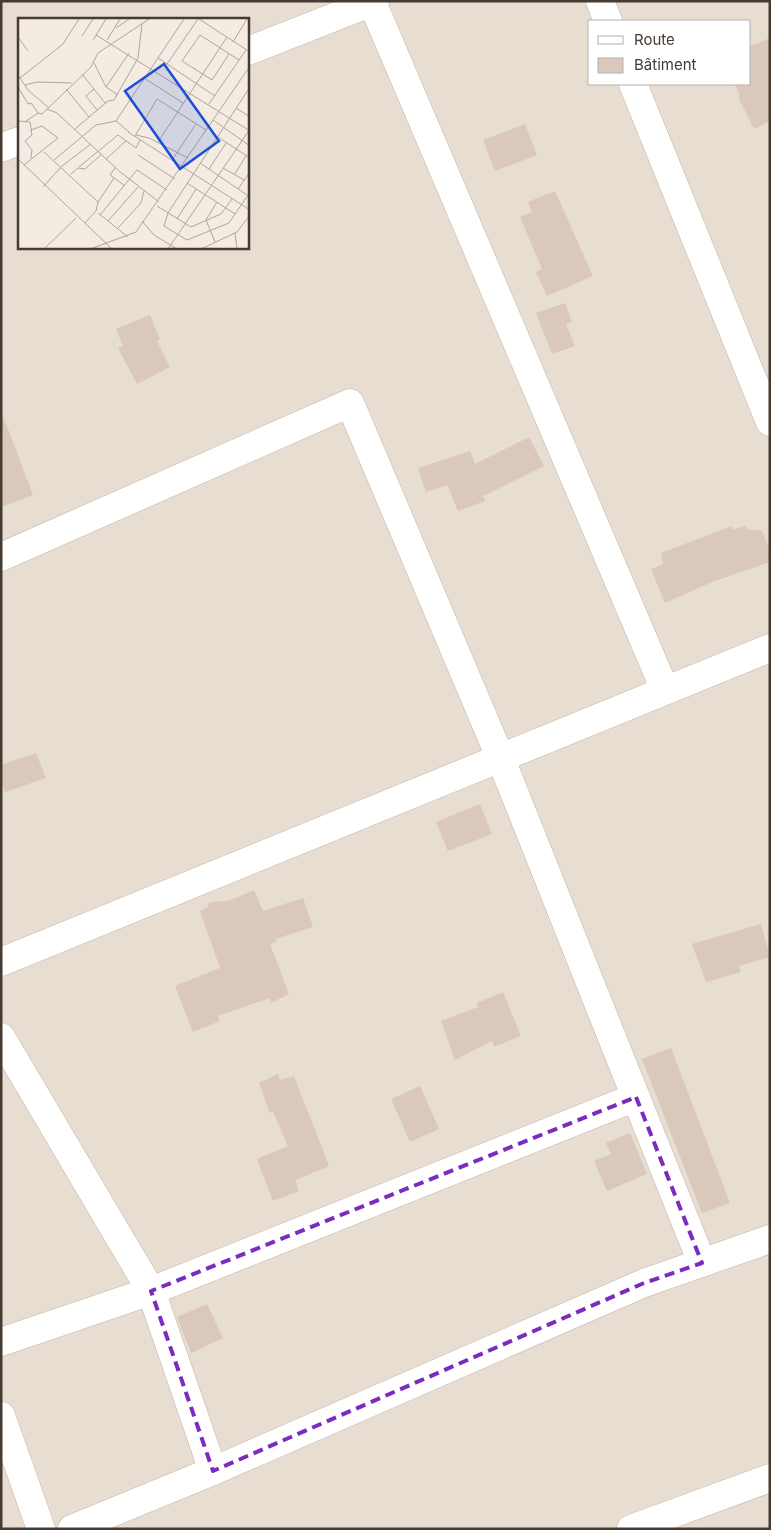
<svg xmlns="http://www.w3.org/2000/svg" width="771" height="1530" font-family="Inter,sans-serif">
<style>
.residential{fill:#e8ddd1;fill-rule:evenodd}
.building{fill:#d9c8bb}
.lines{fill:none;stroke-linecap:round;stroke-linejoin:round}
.street-casing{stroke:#c3b5a8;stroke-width:29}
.street{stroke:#fff;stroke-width:28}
.marked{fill:none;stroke:#7b2cbf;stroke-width:4;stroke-dasharray:10 6;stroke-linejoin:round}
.inset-road{fill:none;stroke:#aea59d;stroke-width:1}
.view{fill:#1d4ed8;fill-opacity:0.15;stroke:#1d4ed8;stroke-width:2.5}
.inset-edge{fill:none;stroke:#463b33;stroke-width:2.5}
</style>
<rect width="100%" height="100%" fill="#f4ece3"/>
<!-- residential -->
<path class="residential" d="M 1,1 L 770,1 L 770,1529 L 1,1529 ZM 19,19 L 248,19 L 248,248 L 19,248 ZM 590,21 L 750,21 L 750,84 L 590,84 Z"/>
<!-- building -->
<g class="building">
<path d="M 770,38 L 770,121 L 754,129 L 738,97 L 740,96 L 735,84 L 750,84 L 750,46 Z"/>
<path d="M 525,124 L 537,155 L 495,171 L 483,140 Z"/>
<path d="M 555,191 L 593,276 L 547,296 L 536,272 L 542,269 L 520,217 L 532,212 L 528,202 Z"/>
<path d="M 565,303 L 572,322 L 566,324 L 575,346 L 552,354 L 536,313 Z"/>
<path d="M 150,315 L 160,340 L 157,341 L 170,367 L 137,384 L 118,348 L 123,346 L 116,329 Z"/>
<path d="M 1,416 L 3,416 L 33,495 L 1,507 Z"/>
<path d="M 529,437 L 544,466 L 483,496 L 485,501 L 458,511 L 447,485 L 426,492 L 418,468 L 470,451 L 475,464 Z"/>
<path d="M 732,526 L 733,530 L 745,526 L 747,529 L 762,531 L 770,549 L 770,562 L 712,582 L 665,603 L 651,569 L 663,564 L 661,553 Z"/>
<path d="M 36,753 L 46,778 L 5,792 L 1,780 L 1,765 Z"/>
<path d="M 480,804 L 492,834 L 448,851 L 436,822 Z"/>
<path d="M 254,890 L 263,911 L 303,898 L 313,927 L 275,939 L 276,942 L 270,944 L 289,994 L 271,1003 L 270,998 L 218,1016 L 220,1021 L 193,1032 L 175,986 L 220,968 L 200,911 L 208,907 L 209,903 L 231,900 Z"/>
<path d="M 761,924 L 770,957 L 739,966 L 741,972 L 706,982 L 692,944 Z"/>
<path d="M 503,992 L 521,1036 L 494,1047 L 492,1041 L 455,1060 L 441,1021 L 478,1007 L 477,1003 Z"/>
<path d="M 671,1048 L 730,1203 L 702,1213 L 642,1059 Z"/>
<path d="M 278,1074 L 280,1080 L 294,1076 L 329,1166 L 295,1180 L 299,1191 L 273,1201 L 257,1159 L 288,1146 L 273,1112 L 270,1113 L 259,1083 Z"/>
<path d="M 420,1086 L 439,1129 L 410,1142 L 391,1099 Z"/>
<path d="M 630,1133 L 647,1174 L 607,1191 L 594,1161 L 611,1154 L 606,1143 Z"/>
<path d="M 207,1304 L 223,1338 L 191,1353 L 177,1317 Z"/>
</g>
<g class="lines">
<!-- street casing -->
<g class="street-casing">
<g id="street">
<path d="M 600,1 L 608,21"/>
<path d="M 372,2 L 665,690"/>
<path d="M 248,51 L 375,1"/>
<path d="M 633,84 L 770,422"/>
<path d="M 1,148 L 19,141"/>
<path d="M 1,557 L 350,403 L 500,757 L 702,1263"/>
<path d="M 1,962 L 770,648"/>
<path d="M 1,1037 L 151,1291 L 213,1471"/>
<path d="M 1,1342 L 151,1291 L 636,1097"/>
<path d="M 1,1416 L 41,1529"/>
<path d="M 72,1529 L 213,1471 L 644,1283 L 770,1239"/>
<path d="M 631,1529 L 770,1478"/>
</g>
</g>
<!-- street -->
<use href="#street" class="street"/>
</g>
<!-- marked area -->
<path class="marked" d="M 636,1097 L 702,1263 L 644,1283 L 213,1471 L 151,1291 Z"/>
<!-- overview -->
<g transform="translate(18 18)">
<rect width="231" height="231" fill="#f4ece3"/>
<path class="inset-road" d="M 181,1 L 232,34M 98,10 L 111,1M 78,17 L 232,113M 64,18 L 75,1M 0,19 L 10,33M 75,22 L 88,1M 89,22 L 102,1M 215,24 L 229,1M 211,36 L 194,62 L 164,43 L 182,17 L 221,42M 140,40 L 197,78M 76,45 L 88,69M 149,46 L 180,1M 64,56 L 88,86M 0,57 L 10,72 L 31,90M 2,60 L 45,26 L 61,1M 126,60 L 165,85M 7,67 L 19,64 L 54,65M 0,69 L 10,86 L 13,85 L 20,95M 232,69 L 150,195 L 146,208 L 169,222 L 211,205 L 232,174M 48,71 L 71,99M 76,71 L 68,78 L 79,92M 100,77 L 88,69 L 111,35M 191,86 L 228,32M 218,90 L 232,99M 29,91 L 39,95 L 101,153 L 141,184M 195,102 L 232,128M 0,103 L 12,104 L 14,117 L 7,123 L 14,132 L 13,140M 8,103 L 20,95 L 24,96 L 73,49 L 80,35 L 131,1M 98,103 L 111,114M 57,111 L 90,83 L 96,82 L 120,40 L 124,6M 110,114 L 232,192M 118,117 L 131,120 L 170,140M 117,118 L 139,81 L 188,112M 200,119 L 232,140M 140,124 L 209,19M 26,134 L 80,184M 120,137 L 157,161M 0,141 L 94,231M 88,141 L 108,123M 36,142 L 78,107 L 98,103 L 166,1M 154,142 L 178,106M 182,145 L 229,177M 6,147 L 40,120 L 24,108 L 13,112M 61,149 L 100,117 L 118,130 L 122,122M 97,150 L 92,157 L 106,167M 205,150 L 226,162M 191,151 L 208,125M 53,156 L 60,150 L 67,151 L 84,136M 216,157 L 228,138M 169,165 L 217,196M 25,169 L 44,148 L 73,126M 220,171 L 232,154M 139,188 L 173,209 L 203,196 L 214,181M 80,195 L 110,219M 82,197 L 119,152 L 149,172M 159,201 L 178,171M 90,203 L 120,169M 124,203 L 136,217 L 159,231M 67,205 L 78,193 L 80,184 L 96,160M 99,211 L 123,185 L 126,173M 217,215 L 219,231M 197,224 L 188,202 L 199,184M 26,231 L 58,200M 72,231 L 118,214 L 232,48M 150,231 L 232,111M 183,231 L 219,214 L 232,197"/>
<path class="view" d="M 146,46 L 201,123 L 162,151 L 107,73 Z"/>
<rect width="231" height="231" class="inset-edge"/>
</g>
<!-- border -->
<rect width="771" height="1530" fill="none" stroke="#463b33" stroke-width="5"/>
<!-- legend -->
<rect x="588" y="20" width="162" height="65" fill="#ffffff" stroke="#b5b1ad"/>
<rect x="598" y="36" width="25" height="8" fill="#ffffff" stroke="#b5b1ad"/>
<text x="634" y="45" font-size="15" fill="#463b33">Route</text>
<rect x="598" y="58" width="25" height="15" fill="#d9c8bb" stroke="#b5b1ad"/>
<text x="634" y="70" font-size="15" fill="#463b33">Bâtiment</text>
</svg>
